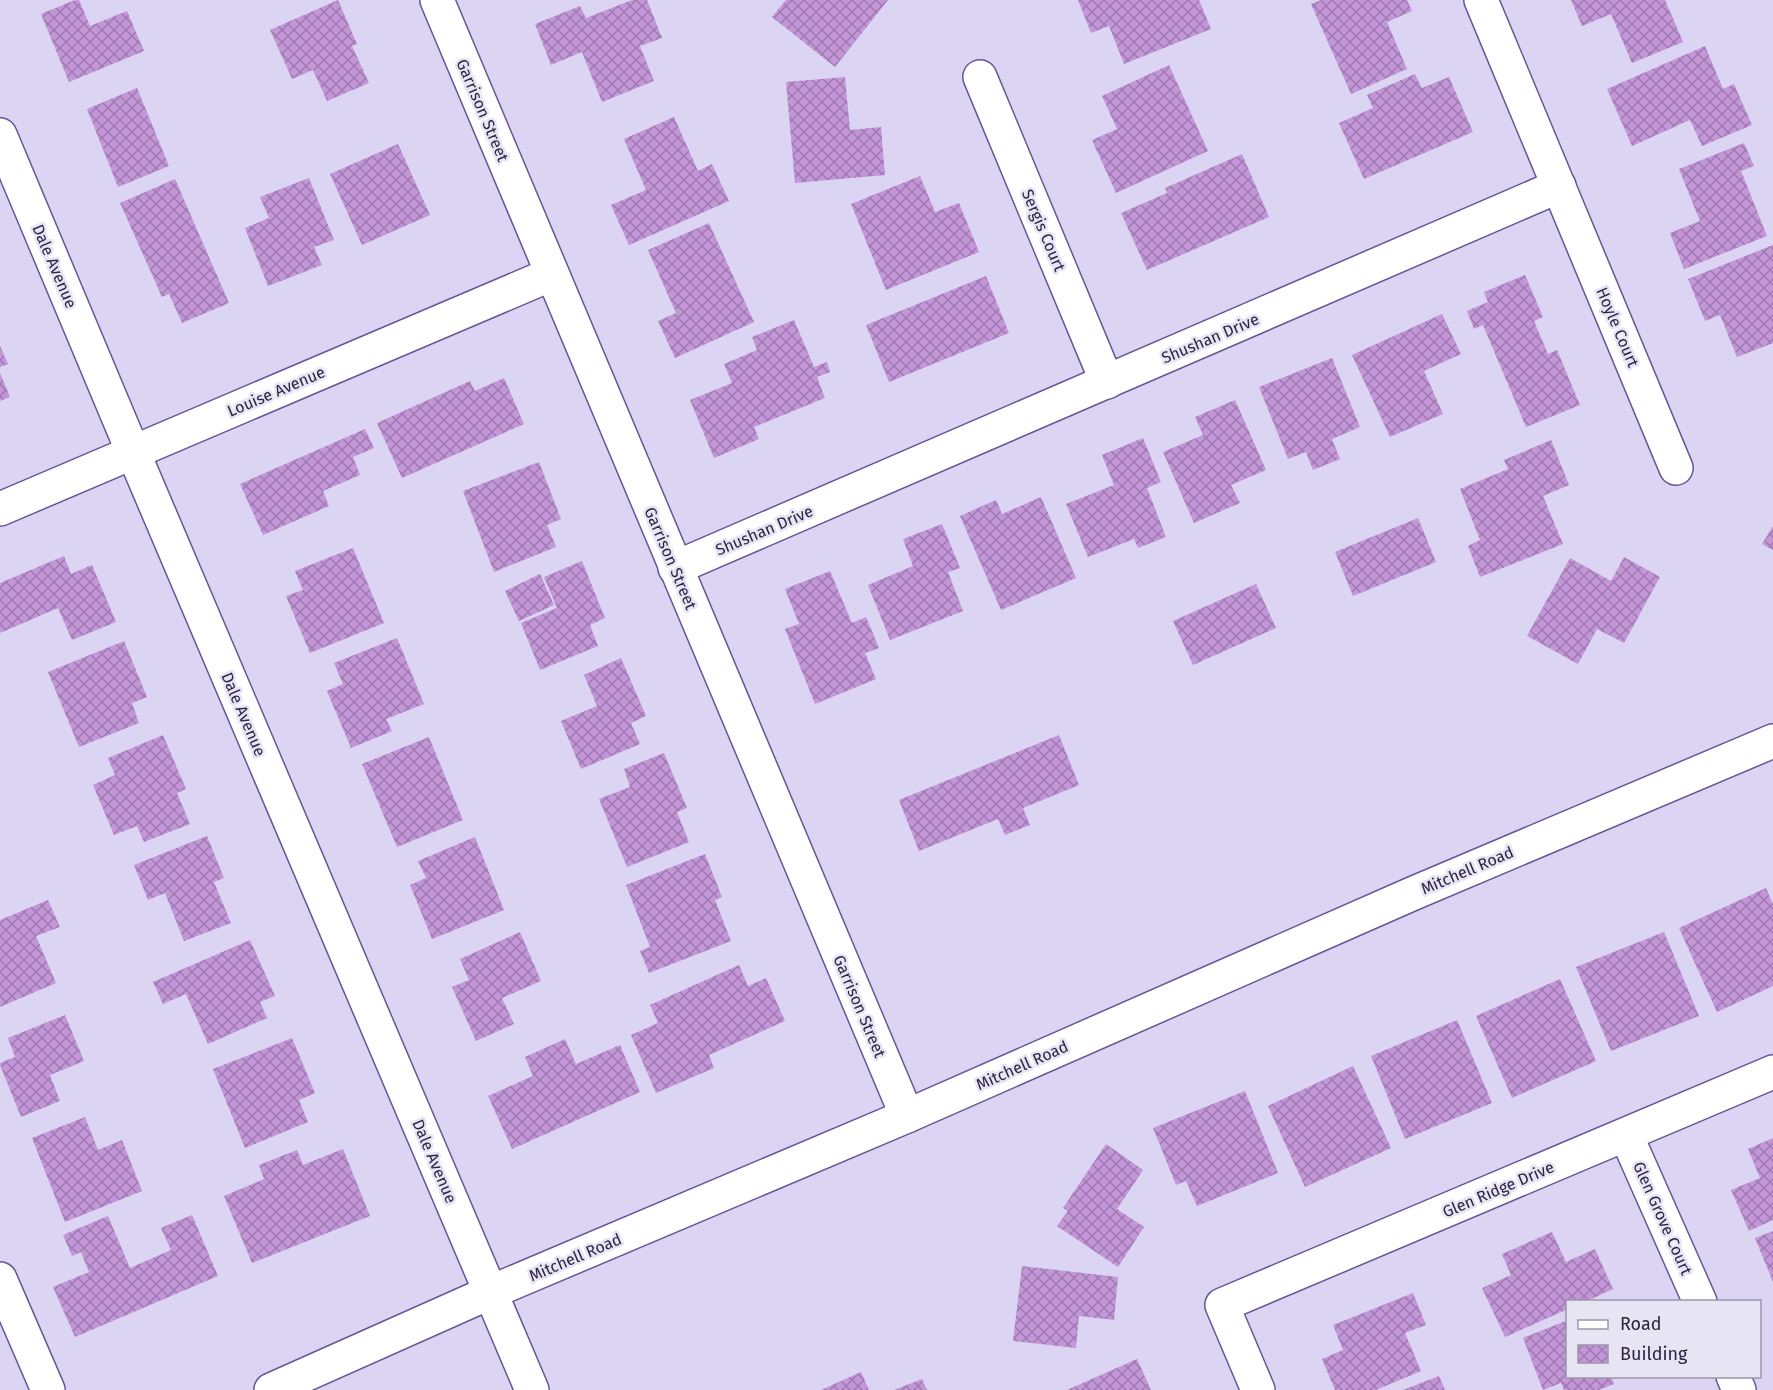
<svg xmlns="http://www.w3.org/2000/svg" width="1773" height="1390" font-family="'Fira Sans',sans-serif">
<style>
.building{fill:url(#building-cross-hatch)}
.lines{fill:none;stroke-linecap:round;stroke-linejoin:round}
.minor-casing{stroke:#675597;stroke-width:36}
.secondary-casing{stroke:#675597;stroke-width:36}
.minor{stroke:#fff;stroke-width:33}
.secondary{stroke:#fff;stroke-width:33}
.labels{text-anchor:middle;stroke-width:5;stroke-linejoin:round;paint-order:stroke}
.street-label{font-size:16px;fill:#2c2441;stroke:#e7e4f4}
</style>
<defs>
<pattern id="building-cross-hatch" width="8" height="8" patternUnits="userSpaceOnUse" patternTransform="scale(1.5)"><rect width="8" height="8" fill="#c396d7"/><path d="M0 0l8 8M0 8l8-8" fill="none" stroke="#9f7ab0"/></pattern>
</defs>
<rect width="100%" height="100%" fill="#dbd5f3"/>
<!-- building -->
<g class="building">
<path d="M 75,0 L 79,0 L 90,26 L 127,11 L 144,51 L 69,82 L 41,14 Z"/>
<path d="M 338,0 L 357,44 L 352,46 L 369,83 L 327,101 L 313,70 L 292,79 L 270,30 Z"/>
<path d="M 632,0 L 647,0 L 662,38 L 640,46 L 654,81 L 602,102 L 582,52 L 551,65 L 535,24 L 580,6 L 586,18 Z"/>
<path d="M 786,0 L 888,0 L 835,67 L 772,17 Z"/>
<path d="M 1078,0 L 1199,0 L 1211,29 L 1124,64 L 1109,26 L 1091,33 Z"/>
<path d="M 1321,0 L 1407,0 L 1412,11 L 1387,22 L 1407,69 L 1351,94 L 1311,4 Z"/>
<path d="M 1571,0 L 1665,0 L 1683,42 L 1632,63 L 1611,14 L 1582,26 Z"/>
<path d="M 1705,46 L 1723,89 L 1734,84 L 1752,125 L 1702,146 L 1690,120 L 1632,146 L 1607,89 Z"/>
<path d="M 1169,65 L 1208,151 L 1116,193 L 1092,140 L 1117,129 L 1102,96 Z"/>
<path d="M 1415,74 L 1422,88 L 1449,77 L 1473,132 L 1364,179 L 1339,123 L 1373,108 L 1367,95 Z"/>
<path d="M 845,77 L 850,130 L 881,127 L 885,175 L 795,183 L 786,82 Z"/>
<path d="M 137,88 L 169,166 L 118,187 L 87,109 Z"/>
<path d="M 674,117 L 698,171 L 712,164 L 729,201 L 629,245 L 611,205 L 646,190 L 624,139 Z"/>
<path d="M 1744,143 L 1754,166 L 1741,171 L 1767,236 L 1684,269 L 1670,233 L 1700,221 L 1679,169 Z"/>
<path d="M 398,144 L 430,215 L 362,245 L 330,174 Z"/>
<path d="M 1242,154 L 1269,217 L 1147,270 L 1121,213 L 1167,193 L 1165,188 Z"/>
<path d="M 920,176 L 935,212 L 959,203 L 979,252 L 886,290 L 851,204 Z"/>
<path d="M 309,178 L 334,240 L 314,247 L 322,265 L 268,286 L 245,228 L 269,218 L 260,197 Z"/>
<path d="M 175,179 L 229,303 L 182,323 L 169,294 L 162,297 L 120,203 Z"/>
<path d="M 709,223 L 754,322 L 675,358 L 658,321 L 676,313 L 648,250 Z"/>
<path d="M 1773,245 L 1773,343 L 1737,357 L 1720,315 L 1705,321 L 1688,279 Z"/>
<path d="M 1525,275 L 1543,317 L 1534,321 L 1548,354 L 1557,350 L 1580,405 L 1526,427 L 1483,325 L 1474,329 L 1467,311 L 1488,302 L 1484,292 Z"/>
<path d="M 986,276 L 1009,333 L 889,382 L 866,325 Z"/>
<path d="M 1442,314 L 1461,354 L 1424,371 L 1443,414 L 1390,437 L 1352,355 Z"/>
<path d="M 794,320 L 814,367 L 827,362 L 830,372 L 817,377 L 825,398 L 754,427 L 759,439 L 714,458 L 690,400 L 732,383 L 724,364 L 757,350 L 752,337 Z"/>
<path d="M 0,346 L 8,364 L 0,367 Z"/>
<path d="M 1332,358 L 1360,427 L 1332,439 L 1340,459 L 1313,470 L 1306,452 L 1288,459 L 1259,387 Z"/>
<path d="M 0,373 L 10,397 L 0,401 Z"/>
<path d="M 504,378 L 524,424 L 402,478 L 377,423 L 470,381 L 475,391 Z"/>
<path d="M 1235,400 L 1266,470 L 1231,485 L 1240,503 L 1194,523 L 1163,452 L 1203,435 L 1195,417 Z"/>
<path d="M 365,429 L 374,448 L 353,457 L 360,475 L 323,491 L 329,506 L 263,535 L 240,484 Z"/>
<path d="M 1143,438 L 1161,482 L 1147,488 L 1166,537 L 1138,548 L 1134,539 L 1088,557 L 1066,504 L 1114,485 L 1102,455 Z"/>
<path d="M 1551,440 L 1569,485 L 1543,496 L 1563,544 L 1480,577 L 1468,546 L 1480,540 L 1460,489 L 1508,469 L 1504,460 Z"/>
<path d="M 539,462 L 561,519 L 547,525 L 556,547 L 494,572 L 463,491 Z"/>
<path d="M 1041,497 L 1076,578 L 1001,610 L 960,516 L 996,500 L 1002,514 Z"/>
<path d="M 1418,518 L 1436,562 L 1353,596 L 1335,552 Z"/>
<path d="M 942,524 L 960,568 L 948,572 L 963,611 L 890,640 L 868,585 L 913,566 L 903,539 Z"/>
<path d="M 1773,526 L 1773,550 L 1762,544 Z"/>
<path d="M 353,548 L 384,623 L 310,653 L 286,596 L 303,590 L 295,571 Z"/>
<path d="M 64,556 L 71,574 L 92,565 L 116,622 L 72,640 L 58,608 L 0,633 L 0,583 Z"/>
<path d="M 1624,557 L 1660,577 L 1624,643 L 1597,629 L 1578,664 L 1527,636 L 1570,558 L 1611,581 Z"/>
<path d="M 582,561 L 605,618 L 590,625 L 598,646 L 540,670 L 521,623 L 557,608 L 544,577 Z"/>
<path d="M 830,571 L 852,623 L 866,617 L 879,648 L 865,653 L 876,679 L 815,704 L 785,629 L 799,624 L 785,589 Z"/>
<path d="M 540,574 L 554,605 L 519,621 L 505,591 Z"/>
<path d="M 1256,584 L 1276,628 L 1193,665 L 1173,621 Z"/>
<path d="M 397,638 L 424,704 L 386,719 L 392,731 L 351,748 L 327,691 L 343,684 L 334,663 Z"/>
<path d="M 124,641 L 147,697 L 132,703 L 139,723 L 79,747 L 48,672 Z"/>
<path d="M 621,658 L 646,716 L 631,723 L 640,744 L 581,769 L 561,721 L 597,706 L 584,675 Z"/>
<path d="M 163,735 L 186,789 L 177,793 L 190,824 L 144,842 L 137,826 L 114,835 L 93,785 L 115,775 L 108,758 Z"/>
<path d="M 1059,735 L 1079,785 L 1023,808 L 1030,825 L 1005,835 L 998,819 L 919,851 L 899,800 Z"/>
<path d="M 429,737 L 463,820 L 397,847 L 362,764 Z"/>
<path d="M 664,753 L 687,808 L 677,812 L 689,842 L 627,867 L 599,799 L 630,787 L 624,769 Z"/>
<path d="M 207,836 L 224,878 L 214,882 L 231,923 L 184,941 L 165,893 L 148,900 L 134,865 Z"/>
<path d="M 475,837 L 504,910 L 432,939 L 410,885 L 426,878 L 418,861 Z"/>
<path d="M 705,854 L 722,897 L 715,900 L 731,941 L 649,973 L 640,951 L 650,947 L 626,885 Z"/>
<path d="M 1766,888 L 1773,904 L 1773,986 L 1717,1012 L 1679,928 Z"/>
<path d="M 48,900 L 60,927 L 36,936 L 56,983 L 0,1007 L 0,920 Z"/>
<path d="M 520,932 L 541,981 L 502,998 L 514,1024 L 476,1041 L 452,987 L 469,980 L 460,959 Z"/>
<path d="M 1664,932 L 1699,1016 L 1611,1051 L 1576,967 Z"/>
<path d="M 250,940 L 275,996 L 260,1002 L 267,1018 L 208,1044 L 186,994 L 163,1004 L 153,982 Z"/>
<path d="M 739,965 L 748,986 L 766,978 L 785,1021 L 709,1055 L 714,1068 L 656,1093 L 631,1035 L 658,1023 L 650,1005 Z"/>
<path d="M 1560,979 L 1596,1061 L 1512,1098 L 1476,1016 Z"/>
<path d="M 65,1015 L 84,1061 L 50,1075 L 60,1101 L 21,1117 L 0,1065 L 0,1063 L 15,1057 L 8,1038 Z"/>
<path d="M 1457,1020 L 1492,1103 L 1405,1139 L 1371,1056 Z"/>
<path d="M 292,1038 L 315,1093 L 299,1100 L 308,1122 L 245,1148 L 213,1069 Z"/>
<path d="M 565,1039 L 576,1064 L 620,1045 L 640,1092 L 512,1149 L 488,1096 L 533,1076 L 525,1057 Z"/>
<path d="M 1353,1066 L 1391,1148 L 1305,1187 L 1268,1106 Z"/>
<path d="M 1245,1091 L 1278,1173 L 1197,1206 L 1186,1181 L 1176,1185 L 1153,1128 Z"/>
<path d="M 85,1117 L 98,1150 L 122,1140 L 142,1191 L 65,1222 L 32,1138 Z"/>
<path d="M 1773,1138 L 1773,1220 L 1749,1231 L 1731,1190 L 1760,1178 L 1748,1149 Z"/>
<path d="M 1106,1144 L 1143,1170 L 1117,1209 L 1144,1227 L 1118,1267 L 1057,1226 L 1068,1211 L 1063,1208 Z"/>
<path d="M 343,1149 L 370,1216 L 252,1263 L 224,1196 L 264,1179 L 259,1165 L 297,1150 L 303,1165 Z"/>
<path d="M 192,1215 L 218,1276 L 75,1337 L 53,1287 L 89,1272 L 81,1252 L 72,1256 L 63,1235 L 108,1216 L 130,1268 L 171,1250 L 161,1228 Z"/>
<path d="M 1773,1231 L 1773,1282 L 1755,1238 Z"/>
<path d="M 1552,1232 L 1566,1262 L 1595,1249 L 1613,1289 L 1585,1302 L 1568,1302 L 1568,1309 L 1505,1337 L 1482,1288 L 1511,1275 L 1502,1254 Z"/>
<path d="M 1022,1266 L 1118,1277 L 1114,1320 L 1079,1316 L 1076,1348 L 1013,1341 Z"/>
<path d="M 1413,1293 L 1426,1325 L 1405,1333 L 1421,1371 L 1376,1390 L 1335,1390 L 1322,1359 L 1343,1350 L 1333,1325 Z"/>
<path d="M 1568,1320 L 1568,1376 L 1611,1376 L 1614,1384 L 1599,1390 L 1564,1390 L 1561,1383 L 1543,1390 L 1523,1338 Z"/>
<path d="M 1137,1359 L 1151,1390 L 1067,1390 Z"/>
<path d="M 861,1372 L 869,1390 L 821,1390 Z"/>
<path d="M 1439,1376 L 1445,1390 L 1403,1390 Z"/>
<path d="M 922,1379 L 927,1390 L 894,1390 Z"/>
</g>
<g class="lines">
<!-- minor casing -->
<g class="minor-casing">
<g id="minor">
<path d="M 437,0 L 907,1116"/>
<path d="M 1481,0 L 1676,468"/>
<path d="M 980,77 L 1107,382"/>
<path d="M 0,135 L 133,452 L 532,1390"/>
<path d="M 0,509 L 552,274"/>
<path d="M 675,568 L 1559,186"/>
<path d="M 1626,1135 L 1700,1302"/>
<path d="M 0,1279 L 48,1390"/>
<path d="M 1733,1376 L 1739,1390"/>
<path d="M 1258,1390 L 1222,1305 L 1773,1072"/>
</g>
</g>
<!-- secondary casing -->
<g class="secondary-casing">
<path id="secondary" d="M 271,1390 L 491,1292 L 907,1116 L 1414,893 L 1773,741"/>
</g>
<!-- minor -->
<use href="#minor" class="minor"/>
<!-- secondary -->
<use href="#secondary" class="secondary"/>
</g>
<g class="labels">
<!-- street labels -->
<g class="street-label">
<text transform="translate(483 110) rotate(67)" y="6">Garrison Street</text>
<text transform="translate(1044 230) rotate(67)" y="6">Sergis Court</text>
<text transform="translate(55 266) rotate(67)" y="6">Dale Avenue</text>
<text transform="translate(1618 327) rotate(67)" y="6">Hoyle Court</text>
<text transform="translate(1210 338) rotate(-23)" y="6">Shushan Drive</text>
<text transform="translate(276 391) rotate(-23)" y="6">Louise Avenue</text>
<text transform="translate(764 530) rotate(-23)" y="6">Shushan Drive</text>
<text transform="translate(671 558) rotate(67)" y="6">Garrison Street</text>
<text transform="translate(244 714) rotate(67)" y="6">Dale Avenue</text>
<text transform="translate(1467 870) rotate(-23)" y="6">Mitchell Road</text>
<text transform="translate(860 1006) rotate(67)" y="6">Garrison Street</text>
<text transform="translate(1022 1065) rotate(-24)" y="6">Mitchell Road</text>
<text transform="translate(435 1161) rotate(67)" y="6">Dale Avenue</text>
<text transform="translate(1498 1189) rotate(-23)" y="6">Glen Ridge Drive</text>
<text transform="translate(1663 1218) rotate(66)" y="6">Glen Grove Court</text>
<text transform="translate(575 1257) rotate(-23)" y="6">Mitchell Road</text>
</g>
</g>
<!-- legend -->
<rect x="1566" y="1300" width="195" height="78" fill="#e7e4f4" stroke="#9c97ac" stroke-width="1.5"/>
<rect x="1578" y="1320" width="30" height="9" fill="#ffffff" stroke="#9c97ac" stroke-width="1.5"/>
<text x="1620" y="1330" font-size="18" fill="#2c2441">Road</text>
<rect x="1578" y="1345" width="30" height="18" fill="url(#building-cross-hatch)" stroke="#9c97ac" stroke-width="1.5"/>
<text x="1620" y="1360" font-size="18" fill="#2c2441">Building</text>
</svg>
